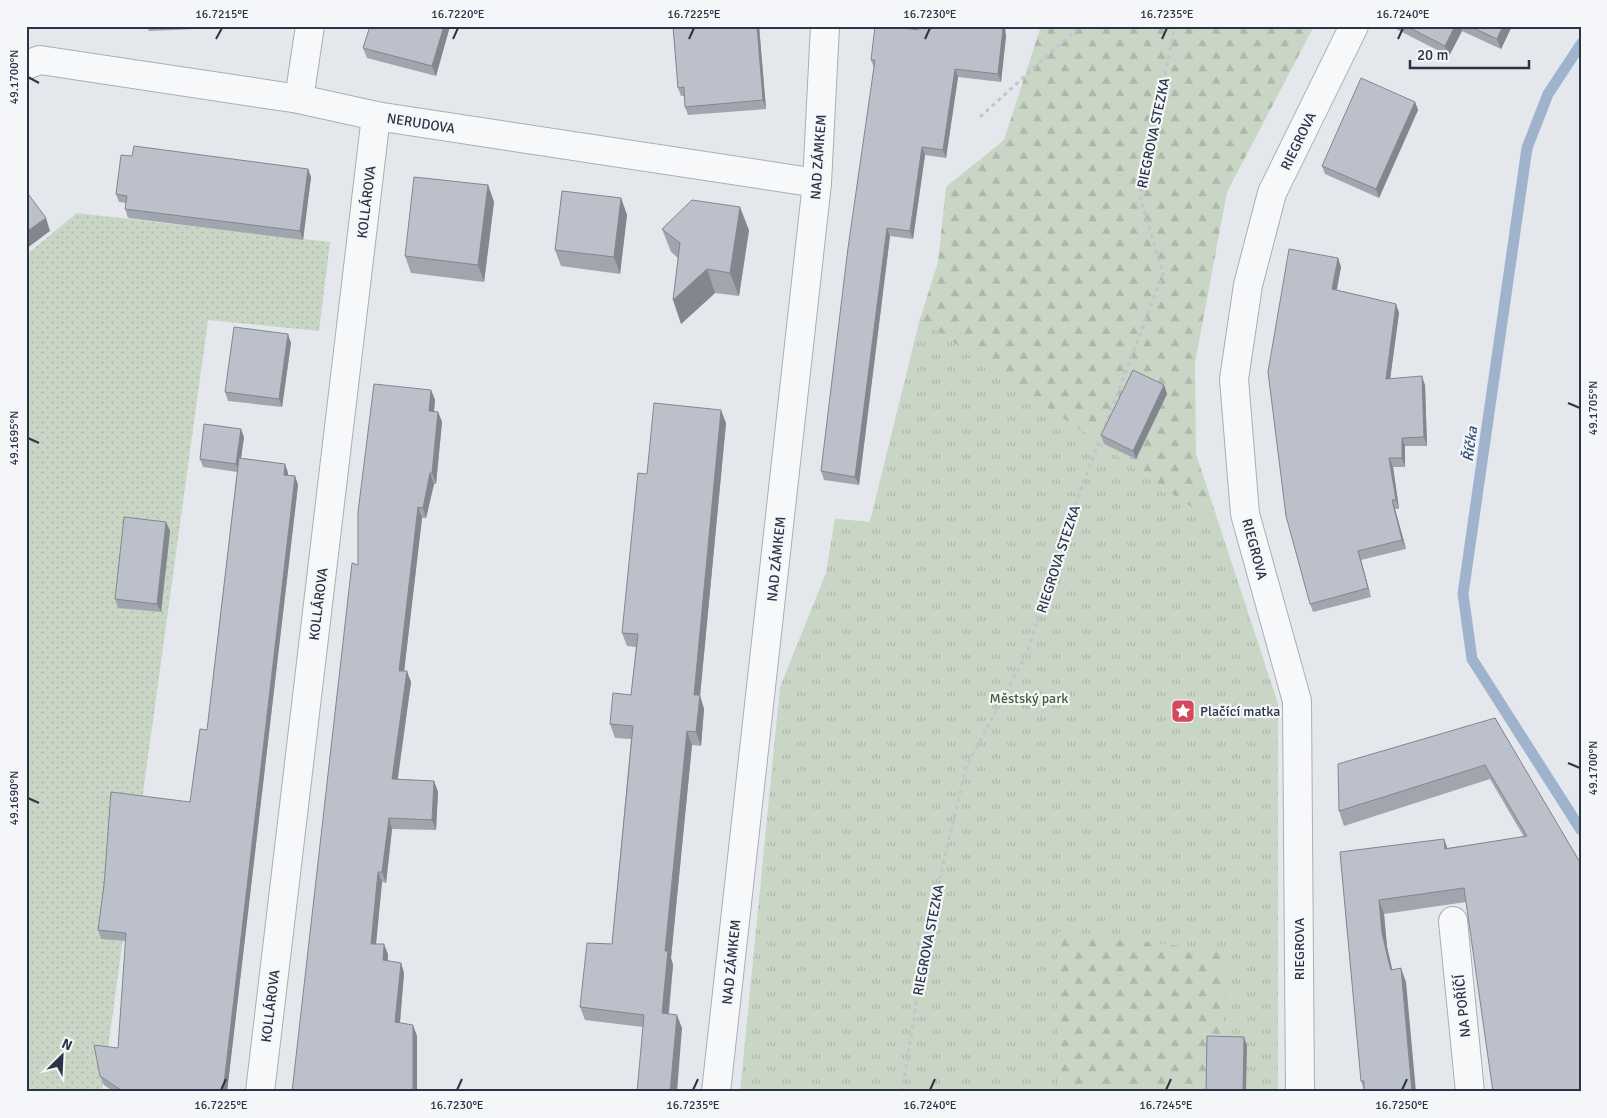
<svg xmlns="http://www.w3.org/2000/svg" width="1607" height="1118" font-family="Signika,sans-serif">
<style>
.forest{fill:url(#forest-firs)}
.park{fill:url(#park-tufts)}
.garden{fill:url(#garden-dots)}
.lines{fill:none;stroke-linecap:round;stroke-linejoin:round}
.stream{stroke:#9fb4cc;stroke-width:11}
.minor-casing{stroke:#a9aeb7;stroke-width:30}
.path{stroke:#c2c5cb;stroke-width:3;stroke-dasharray:4 4;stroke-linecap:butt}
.minor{stroke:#f7f8fa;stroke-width:28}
.wall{fill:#a1a5ae}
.shaded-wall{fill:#83868d}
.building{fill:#bbc0ca;stroke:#83868d}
.ticks{fill:none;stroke:#2b3445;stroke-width:2}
.labels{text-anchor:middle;stroke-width:4.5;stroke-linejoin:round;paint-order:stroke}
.street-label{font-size:14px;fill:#2b3445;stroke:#f4f6f9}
.park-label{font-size:14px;fill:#3f6138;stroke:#f4f6f9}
.poi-label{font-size:14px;fill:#2b3445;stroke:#f4f6f9;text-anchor:start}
.water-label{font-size:15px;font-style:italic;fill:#34527a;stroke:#f4f6f9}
.neatline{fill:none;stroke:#2b3445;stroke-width:2}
.ticks-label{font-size:12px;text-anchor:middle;fill:#2b3445}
</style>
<defs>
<pattern id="forest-firs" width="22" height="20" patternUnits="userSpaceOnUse" patternTransform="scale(1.25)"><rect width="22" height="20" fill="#c9d6c5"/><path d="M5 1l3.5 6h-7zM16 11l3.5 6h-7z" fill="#adb8ab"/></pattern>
<pattern id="park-tufts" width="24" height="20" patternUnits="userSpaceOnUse" patternTransform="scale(1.25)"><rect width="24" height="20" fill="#c9d6c5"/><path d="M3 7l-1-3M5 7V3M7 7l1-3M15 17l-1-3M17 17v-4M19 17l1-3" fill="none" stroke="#adb8ab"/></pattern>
<pattern id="garden-dots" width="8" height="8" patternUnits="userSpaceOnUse" patternTransform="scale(1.25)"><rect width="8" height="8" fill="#c9d6c5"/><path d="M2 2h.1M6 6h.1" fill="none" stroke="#adb8ab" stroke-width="1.8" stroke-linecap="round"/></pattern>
</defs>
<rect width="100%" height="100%" fill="#e4e7ec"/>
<!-- forest -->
<path class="forest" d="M 1041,26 L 1314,26 L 1227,192 L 1195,363 L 1196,454 L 1278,704 L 1278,1092 L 740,1092 L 829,576 L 835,519 L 870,522 L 920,319 L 938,262 L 946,187 L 1004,140 Z"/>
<!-- park -->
<path class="park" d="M 920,319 L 1219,526 L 1278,704 L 1278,1092 L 1222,1092 L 1226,951 L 1058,932 L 1057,1092 L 740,1092 L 780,687 L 826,573 L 835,519 L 870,522 Z"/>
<!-- garden -->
<path class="garden" d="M 77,213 L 330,242 L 319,331 L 208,320 L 102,1092 L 26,1092 L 26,255 Z"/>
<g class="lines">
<!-- stream -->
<path class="stream" d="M 1581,44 L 1548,94 L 1527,148 L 1463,594 L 1472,659 L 1581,830"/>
<!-- minor casing -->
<g class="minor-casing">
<g id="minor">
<path d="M 26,65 L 40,60 L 299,99 L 376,116 L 817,183"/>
<path d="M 299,99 L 310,26"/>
<path d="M 1453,921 L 1470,1092"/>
<path d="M 260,1092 L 376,116"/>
<path d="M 716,1092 L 817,183 L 825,26"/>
<path d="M 1300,1092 L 1297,701 L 1245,514 L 1234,379 L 1248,285 L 1272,193 L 1354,26"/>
</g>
</g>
<!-- path -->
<g class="path">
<path d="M 980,117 L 1080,26"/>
<path d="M 1105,426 L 1163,274 L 1140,196 L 1175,26"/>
<path d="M 902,1092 L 929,925 L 966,767 L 1027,653 L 1065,532 L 1102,434"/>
</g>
<!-- minor -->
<use href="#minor" class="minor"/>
</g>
<!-- wall -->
<g class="wall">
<path d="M 147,26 L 218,26 L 218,28 L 149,31 Z"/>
<path d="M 370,26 L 450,26 L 436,76 L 367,58 L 363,48 Z"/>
<path d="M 673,26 L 759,26 L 766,109 L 688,115 L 685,107 L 684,96 L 681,96 L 678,88 Z"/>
<path d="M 1393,26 L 1512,26 L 1501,49 L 1462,31 L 1449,56 L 1394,28 Z"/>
<path d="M 918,30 L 1006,36 L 1001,82 L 958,77 L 946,158 L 925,155 L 913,239 L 890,236 L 859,485 L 824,480 L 821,471 L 874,68 L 871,60 Z"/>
<path d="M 1415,102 L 1418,110 L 1379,198 L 1325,174 L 1322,166 Z"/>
<path d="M 132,156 L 308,169 L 311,177 L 303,240 L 128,218 L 125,209 L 126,203 L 119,202 L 116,194 Z"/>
<path d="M 488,185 L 494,202 L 484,282 L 411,273 L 405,256 Z"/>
<path d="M 621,198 L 627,215 L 620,274 L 561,266 L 555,250 Z"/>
<path d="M 662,229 L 749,230 L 739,296 L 715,293 L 681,324 L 678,258 L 671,252 Z"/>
<path d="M 1338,258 L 1341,267 L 1337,290 L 1396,304 L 1399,313 L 1390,378 L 1425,385 L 1427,446 L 1405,446 L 1405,467 L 1393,467 L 1399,509 L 1395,509 L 1406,549 L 1361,560 L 1371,597 L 1313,612 L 1310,604 Z"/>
<path d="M 291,343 L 282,407 L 228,401 L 225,392 Z"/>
<path d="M 1164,385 L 1167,394 L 1136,459 L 1104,444 L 1101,435 Z"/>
<path d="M 431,390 L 435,400 L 434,411 L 438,412 L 442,422 L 436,484 L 434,484 L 426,518 L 422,518 L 404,671 L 411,682 L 398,779 L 434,781 L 438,792 L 436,830 L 392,829 L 386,883 L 382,882 L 376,944 L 388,954 L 388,961 L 401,963 L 404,973 L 400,1023 L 417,1036 L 417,1092 L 292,1092 Z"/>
<path d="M 726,423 L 700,696 L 704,709 L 701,746 L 692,745 L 671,958 L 673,965 L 669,1014 L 682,1028 L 643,1027 L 585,1020 L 580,1007 L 612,944 L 631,739 L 615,738 L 610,724 L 631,695 L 636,647 L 627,646 L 622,633 L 647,474 Z"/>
<path d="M 244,437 L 241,458 L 285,464 L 288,473 L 288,475 L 295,476 L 298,485 L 227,1092 L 114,1092 L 104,1085 L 100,1076 L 118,1048 L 126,941 L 101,939 L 98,930 L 190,802 L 207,730 L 237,472 L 203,467 L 200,459 Z"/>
<path d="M 166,522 L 170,531 L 161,612 L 118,608 L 115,599 Z"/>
<path d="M 1495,718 L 1581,864 L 1466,902 L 1384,914 L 1387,947 L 1392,969 L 1406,982 L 1364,1090 L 1361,1081 L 1340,852 L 1444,839 L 1447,848 L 1524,837 L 1490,779 L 1344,826 L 1339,811 Z"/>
</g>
<!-- shaded-wall -->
<g class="shaded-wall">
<path d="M 444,26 L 450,26 L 436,76 L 432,66 Z"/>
<path d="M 757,26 L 759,26 L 766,109 L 763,100 Z"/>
<path d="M 1003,26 L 1005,26 L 1006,36 L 1001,82 L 998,74 Z"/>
<path d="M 1455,26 L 1460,26 L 1462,31 L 1449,56 L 1445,46 Z"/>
<path d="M 1503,26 L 1512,26 L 1501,49 L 1497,39 Z"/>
<path d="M 955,69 L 958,77 L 946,158 L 943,150 Z"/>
<path d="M 1415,102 L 1418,110 L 1379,198 L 1376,189 Z"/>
<path d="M 922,147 L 925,155 L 913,239 L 910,231 Z"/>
<path d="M 308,169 L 311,177 L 303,240 L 300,231 Z"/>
<path d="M 488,185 L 494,202 L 484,282 L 478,265 Z"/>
<path d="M 621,198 L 627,215 L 620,274 L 614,257 Z"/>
<path d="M 740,207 L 749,230 L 739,296 L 730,273 Z"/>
<path d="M 46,218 L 50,231 L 26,249 L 26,232 Z"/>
<path d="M 887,228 L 890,236 L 859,485 L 855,477 Z"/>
<path d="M 1338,258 L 1341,267 L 1335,297 L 1332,289 Z"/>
<path d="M 707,269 L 715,293 L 681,324 L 673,300 Z"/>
<path d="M 1396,304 L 1399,313 L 1389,388 L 1386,379 Z"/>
<path d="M 288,334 L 291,343 L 282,407 L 279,399 Z"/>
<path d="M 1422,376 L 1425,385 L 1427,446 L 1424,437 Z"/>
<path d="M 1164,385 L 1167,394 L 1136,459 L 1133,451 Z"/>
<path d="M 431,390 L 435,400 L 433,421 L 429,411 Z"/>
<path d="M 721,410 L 726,423 L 700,696 L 704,709 L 701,746 L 696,732 L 694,695 Z"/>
<path d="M 438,412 L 442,422 L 436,484 L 432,473 Z"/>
<path d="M 241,429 L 244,437 L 239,472 L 236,464 Z"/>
<path d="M 1402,438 L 1405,446 L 1405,467 L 1402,458 Z"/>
<path d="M 1389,458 L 1393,467 L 1399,509 L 1396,500 Z"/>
<path d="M 285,464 L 288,473 L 288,484 L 284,475 Z"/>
<path d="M 430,473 L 434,484 L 426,518 L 423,508 Z"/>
<path d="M 295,476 L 298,485 L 227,1092 L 223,1092 Z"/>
<path d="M 1392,500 L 1395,509 L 1406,549 L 1402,540 Z"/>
<path d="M 418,507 L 422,518 L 403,681 L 399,671 Z"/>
<path d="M 166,522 L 170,531 L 161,612 L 157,604 Z"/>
<path d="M 1358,551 L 1361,560 L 1371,597 L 1368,588 Z"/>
<path d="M 407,671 L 411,682 L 396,789 L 392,779 Z"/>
<path d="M 687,731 L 692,745 L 671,958 L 673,965 L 667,1027 L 662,1013 L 665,951 Z"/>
<path d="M 434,781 L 438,792 L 436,830 L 432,820 Z"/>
<path d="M 389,818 L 392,829 L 386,883 L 382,872 Z"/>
<path d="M 1444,839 L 1449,853 L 1445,849 Z"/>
<path d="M 378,872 L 382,882 L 375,954 L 371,944 Z"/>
<path d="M 1379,900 L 1384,914 L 1387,947 L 1394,977 L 1389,963 L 1382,933 Z"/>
<path d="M 384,944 L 388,954 L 387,970 L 383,960 Z"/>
<path d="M 401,963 L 404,973 L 399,1033 L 395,1022 Z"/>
<path d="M 1401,968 L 1406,982 L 1416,1092 L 1412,1092 Z"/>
<path d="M 677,1015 L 682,1028 L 677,1092 L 670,1092 Z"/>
<path d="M 413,1025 L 417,1036 L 417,1092 L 413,1092 Z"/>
<path d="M 1244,1037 L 1247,1045 L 1246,1092 L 1243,1092 L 1243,1091 Z"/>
</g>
<!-- building -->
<g class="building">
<path d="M 370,26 L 444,26 L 432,66 L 363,48 Z"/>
<path d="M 673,26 L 757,26 L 763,100 L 685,107 L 684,87 L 678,88 Z"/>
<path d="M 875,26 L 892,26 L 918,30 L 918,26 L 1003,26 L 1003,28 L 998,74 L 955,69 L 943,150 L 922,147 L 910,231 L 887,228 L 855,477 L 821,471 L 848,248 L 875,60 L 871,60 Z"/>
<path d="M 1406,26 L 1455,26 L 1445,46 Z"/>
<path d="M 1469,26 L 1503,26 L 1497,39 Z"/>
<path d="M 1361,78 L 1415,102 L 1376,189 L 1322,166 Z"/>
<path d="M 134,146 L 308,169 L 300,231 L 125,209 L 127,196 L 116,194 L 121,155 L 132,156 Z"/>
<path d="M 414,177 L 488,185 L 478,265 L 405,256 Z"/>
<path d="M 26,191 L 46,218 L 26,232 Z"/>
<path d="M 562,191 L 621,198 L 614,257 L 555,250 Z"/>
<path d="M 692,200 L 740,207 L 730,273 L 707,269 L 673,300 L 680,243 L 662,229 Z"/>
<path d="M 1289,249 L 1338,258 L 1332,289 L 1396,304 L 1386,379 L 1422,376 L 1424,437 L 1402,438 L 1402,458 L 1389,458 L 1396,500 L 1392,500 L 1402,540 L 1358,551 L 1368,588 L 1310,604 L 1286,516 L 1268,372 Z"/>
<path d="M 234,327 L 288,334 L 279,399 L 225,392 Z"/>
<path d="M 1133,370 L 1164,385 L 1133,451 L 1101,435 Z"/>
<path d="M 374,384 L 431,390 L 429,411 L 438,412 L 432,473 L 430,473 L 423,508 L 418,507 L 399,671 L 407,671 L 392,779 L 434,781 L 432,820 L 389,818 L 382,872 L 378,872 L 371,944 L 384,944 L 383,960 L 401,963 L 395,1022 L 413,1025 L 413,1092 L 292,1092 L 352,563 L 358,565 L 358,512 Z"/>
<path d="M 654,403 L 721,410 L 694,695 L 700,695 L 696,732 L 687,731 L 665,951 L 668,951 L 662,1013 L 677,1015 L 670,1092 L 637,1092 L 644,1015 L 580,1007 L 587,943 L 612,944 L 633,726 L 610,724 L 613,693 L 631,695 L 638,634 L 622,633 L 638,473 L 647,474 Z"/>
<path d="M 204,424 L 241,429 L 236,464 L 200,459 Z"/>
<path d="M 239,458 L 285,464 L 284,475 L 295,476 L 223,1092 L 124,1092 L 100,1076 L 94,1045 L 118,1048 L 126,933 L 98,930 L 104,885 L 111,792 L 190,802 L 200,729 L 207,730 Z"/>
<path d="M 124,517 L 166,522 L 157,604 L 115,599 Z"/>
<path d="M 1495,718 L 1581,864 L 1581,1092 L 1493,1092 L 1464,888 L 1379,900 L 1382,933 L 1389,963 L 1391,970 L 1401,968 L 1412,1092 L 1364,1092 L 1364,1081 L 1361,1081 L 1340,852 L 1444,839 L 1445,849 L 1527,836 L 1485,765 L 1339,811 L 1338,764 Z"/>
<path d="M 1207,1036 L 1244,1037 L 1243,1091 L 1237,1092 L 1206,1092 Z"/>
</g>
<!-- ticks -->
<path class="ticks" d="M 216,39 L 222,28M 453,39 L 458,28M 689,39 L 694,28M 925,39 L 930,28M 1162,39 L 1167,28M 1398,39 L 1403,28M 28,77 L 39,83M 1568,403 L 1580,408M 28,438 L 39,443M 1568,763 L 1580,768M 28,798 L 39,803M 221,1090 L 226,1079M 457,1090 L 462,1079M 693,1090 L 698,1079M 930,1090 L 935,1079M 1166,1090 L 1171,1079M 1402,1090 L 1407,1079"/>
<!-- icons -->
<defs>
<g id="sight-square" transform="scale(1.25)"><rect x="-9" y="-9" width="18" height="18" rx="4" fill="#d1495b" stroke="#f4f6f9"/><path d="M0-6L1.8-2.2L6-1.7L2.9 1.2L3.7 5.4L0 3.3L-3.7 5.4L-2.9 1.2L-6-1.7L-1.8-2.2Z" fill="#fff"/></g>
</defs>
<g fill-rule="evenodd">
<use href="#sight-square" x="1183" y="711"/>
</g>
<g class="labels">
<!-- street labels -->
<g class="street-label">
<text transform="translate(421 123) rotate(9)" y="5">NERUDOVA</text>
<text transform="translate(1153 133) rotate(-78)" y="5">RIEGROVA STEZKA</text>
<text transform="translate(1298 141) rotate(-64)" y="5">RIEGROVA</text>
<text transform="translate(818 157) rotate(-86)" y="5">NAD ZÁMKEM</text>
<text transform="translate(366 202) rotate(-83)" y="5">KOLLÁROVA</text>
<text transform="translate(1255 549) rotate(75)" y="5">RIEGROVA</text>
<text transform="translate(776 559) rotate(-84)" y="5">NAD ZÁMKEM</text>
<text transform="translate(1058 559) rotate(-72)" y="5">RIEGROVA STEZKA</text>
<text transform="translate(318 604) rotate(-83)" y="5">KOLLÁROVA</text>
<text transform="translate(928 940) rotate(-79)" y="5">RIEGROVA STEZKA</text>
<text transform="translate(1299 949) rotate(-90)" y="5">RIEGROVA</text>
<text transform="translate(731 962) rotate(-84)" y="5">NAD ZÁMKEM</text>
<text transform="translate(270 1006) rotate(-83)" y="5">KOLLÁROVA</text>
<text transform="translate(1462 1006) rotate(-96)" y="5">NA POŘÍČÍ</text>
</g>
<!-- park labels -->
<g class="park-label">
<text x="1029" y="703">Městský park</text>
</g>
<!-- poi labels -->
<g class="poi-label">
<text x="1200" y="716">Plačící matka</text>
</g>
<!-- water labels -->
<g class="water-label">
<text transform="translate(1470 444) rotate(-82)" y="5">Říčka</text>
</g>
</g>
<!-- border -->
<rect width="1607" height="1118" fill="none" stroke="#f4f6f9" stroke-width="55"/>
<!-- north arrow -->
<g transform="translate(62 1056) rotate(24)" stroke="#f4f6f9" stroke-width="4" paint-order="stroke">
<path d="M0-4L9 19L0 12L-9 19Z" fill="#2b3445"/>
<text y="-8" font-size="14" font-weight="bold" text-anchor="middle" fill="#2b3445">N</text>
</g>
<!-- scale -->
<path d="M1410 60v8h119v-8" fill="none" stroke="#2b3445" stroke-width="2.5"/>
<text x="1417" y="60" font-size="15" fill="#2b3445" stroke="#f4f6f9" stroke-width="4" paint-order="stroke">20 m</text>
<rect x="28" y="28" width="1552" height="1062" class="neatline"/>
<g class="ticks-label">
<text x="222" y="18">16.7215°E</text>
<text x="458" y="18">16.7220°E</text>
<text x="694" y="18">16.7225°E</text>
<text x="930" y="18">16.7230°E</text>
<text x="1167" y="18">16.7235°E</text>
<text x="1403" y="18">16.7240°E</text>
<text transform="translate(14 77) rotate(-90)" y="4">49.1700°N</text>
<text transform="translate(1593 408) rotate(-90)" y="4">49.1705°N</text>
<text transform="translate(14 438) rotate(-90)" y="4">49.1695°N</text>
<text transform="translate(1593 768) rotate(-90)" y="4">49.1700°N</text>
<text transform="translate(14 798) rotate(-90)" y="4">49.1690°N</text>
<text x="221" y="1109">16.7225°E</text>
<text x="457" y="1109">16.7230°E</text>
<text x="693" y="1109">16.7235°E</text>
<text x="930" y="1109">16.7240°E</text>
<text x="1166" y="1109">16.7245°E</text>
<text x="1402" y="1109">16.7250°E</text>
</g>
</svg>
